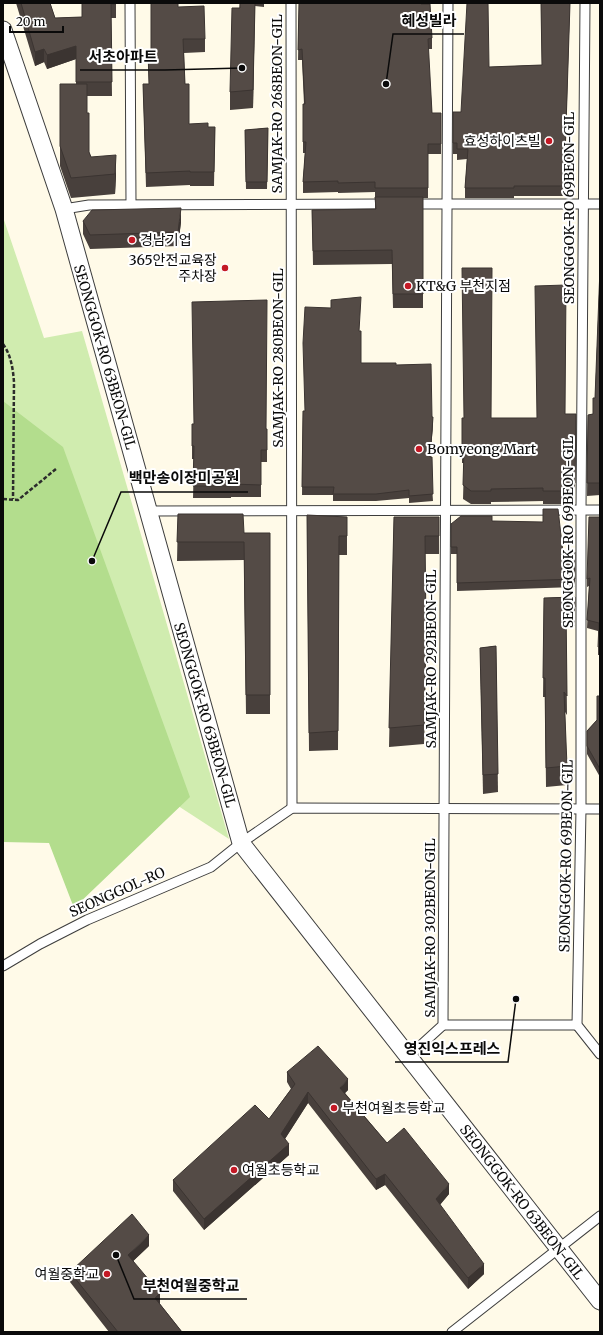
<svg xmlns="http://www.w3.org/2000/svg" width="603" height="1335" font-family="Merriweather,'Noto Sans KR',serif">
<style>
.green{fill:#d0ecaf}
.forest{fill:#b3dd8d}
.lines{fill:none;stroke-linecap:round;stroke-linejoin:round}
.service-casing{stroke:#3d3d3d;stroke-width:11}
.minor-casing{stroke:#3d3d3d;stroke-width:19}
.path{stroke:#2c2c2c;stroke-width:2.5;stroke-dasharray:4 2;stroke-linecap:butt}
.service{stroke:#fff;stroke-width:9}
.minor{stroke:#fff;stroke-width:17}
.wall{fill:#48403c}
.shaded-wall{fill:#3b3431}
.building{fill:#544b46;stroke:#3b3431}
.poi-dot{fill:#c31925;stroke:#fff;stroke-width:1.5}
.labels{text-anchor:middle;stroke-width:4;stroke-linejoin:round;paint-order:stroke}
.street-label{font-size:14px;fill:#0a0a0a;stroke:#fff}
.poi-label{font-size:14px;fill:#0a0a0a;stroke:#fff;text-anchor:start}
.leader{fill:none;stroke:#0a0a0a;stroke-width:1.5}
.callout-dot{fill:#0a0a0a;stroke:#fff;stroke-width:1.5}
.callout-label{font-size:15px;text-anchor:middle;font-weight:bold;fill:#0a0a0a;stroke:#fff;stroke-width:4;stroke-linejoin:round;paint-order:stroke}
</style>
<rect width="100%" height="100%" fill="#fffae8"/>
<!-- green -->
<path class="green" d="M 3,217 L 44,338 L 82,331 L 229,839 L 89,748 L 3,489 Z"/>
<!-- forest -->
<path class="forest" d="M 3,401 L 63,447 L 190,797 L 74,908 L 49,843 L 3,842 Z"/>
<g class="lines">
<!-- service casing -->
<g class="service-casing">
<g id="service">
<path d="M 130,3 L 131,205"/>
<path d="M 291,3 L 292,808"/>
<path d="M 585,3 L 581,510 L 581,809 L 577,1025 L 600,1054"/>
<path d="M 411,204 L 600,204"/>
<path d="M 64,209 L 89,205 L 387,204"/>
<path d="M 148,511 L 600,510"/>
<path d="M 3,966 L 40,944 L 87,920 L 211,867 L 241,843 L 292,808 L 600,809"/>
<path d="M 443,1025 L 577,1025"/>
<path d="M 408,1057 L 443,1025 L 448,3"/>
<path d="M 452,1332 L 600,1216"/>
</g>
</g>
<!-- minor casing -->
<g class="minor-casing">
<path id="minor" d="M 3,30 L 64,209 L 241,843 L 600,1301"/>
</g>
<!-- path -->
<g class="path">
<path d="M 3,344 C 11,355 13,369 14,382 L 13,499"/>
<path d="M 3,499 L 18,500 L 56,469"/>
</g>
<!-- service -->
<use href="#service" class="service"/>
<!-- minor -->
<use href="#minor" class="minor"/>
</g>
<!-- wall -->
<g class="wall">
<path d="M 16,3 L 50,3 L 55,18 L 82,17 L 82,3 L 116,3 L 116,18 L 111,18 L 112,96 L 87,96 L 87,113 L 89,152 L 91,157 L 116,175 L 115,194 L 71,198 L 60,166 L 60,84 L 76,84 L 76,59 L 47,69 L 44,62 L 35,66 Z"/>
<path d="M 240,3 L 264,3 L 264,7 L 255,6 L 253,108 L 230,110 L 230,92 Z"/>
<path d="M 299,3 L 422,4 L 432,38 L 432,49 L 428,49 L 432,113 L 441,113 L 441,154 L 428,154 L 428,198 L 423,198 L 423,308 L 393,308 L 392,264 L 313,265 L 312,210 L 375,209 L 375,192 L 338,193 L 338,192 L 303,193 L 303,182 L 305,153 L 303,153 L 303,104 L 304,104 L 302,60 L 298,60 Z"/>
<path d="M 541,3 L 570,3 L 565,157 L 570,167 L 569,196 L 514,196 L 514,198 L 465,198 L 465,188 L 467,159 L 457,160 L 457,154 L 453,154 L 453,112 L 461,112 L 489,67 L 542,65 Z"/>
<path d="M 178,7 L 205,39 L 205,52 L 184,53 L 185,84 L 189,124 L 208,127 L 215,127 L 214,186 L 190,186 L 190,185 L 146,187 L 143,84 L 149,84 L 148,50 L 151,50 Z"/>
<path d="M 268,128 L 267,189 L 246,189 L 245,130 Z"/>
<path d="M 83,221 L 181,222 L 178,246 L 90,249 L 83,234 Z"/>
<path d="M 600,268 L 600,495 L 587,496 L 588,415 L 593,414 L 595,398 Z"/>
<path d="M 360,331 L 361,363 L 396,365 L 432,417 L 433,424 L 430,457 L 433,501 L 409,503 L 409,498 L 376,501 L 333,501 L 333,495 L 302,495 L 303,411 L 305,411 Z"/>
<path d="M 565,414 L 576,414 L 575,496 L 573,496 L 573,504 L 543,504 L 543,501 L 491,502 L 491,504 L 471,504 L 463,499 L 464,463 L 462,463 L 462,418 L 537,418 Z"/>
<path d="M 192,424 L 267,429 L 267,462 L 261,462 L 261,497 L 231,497 L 231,498 L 193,498 L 194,459 L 192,459 Z"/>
<path d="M 178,514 L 244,533 L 270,533 L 270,714 L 246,714 L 244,560 L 177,561 Z"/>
<path d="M 307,515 L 347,517 L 347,555 L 339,555 L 338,750 L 309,751 Z"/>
<path d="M 394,517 L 439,517 L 439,554 L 425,554 L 426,646 L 424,744 L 389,747 Z"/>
<path d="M 600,517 L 600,655 L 598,655 L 598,631 L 587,628 L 589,586 L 587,587 L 587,579 Z"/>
<path d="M 492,521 L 563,553 L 575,552 L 575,587 L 457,591 L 457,554 L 451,554 L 451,524 Z"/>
<path d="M 575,597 L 575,626 L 566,624 L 567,715 L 565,712 L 567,785 L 546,787 L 545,697 L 543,697 L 544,598 Z"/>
<path d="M 496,646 L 498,792 L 483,794 L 480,648 Z"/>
<path d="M 600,696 L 600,777 L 587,754 L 587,731 L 597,720 Z"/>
<path d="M 287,1072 L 348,1090 L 345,1093 L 387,1143 L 449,1194 L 440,1205 L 484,1274 L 468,1289 L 385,1185 L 376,1190 L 308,1103 L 285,1139 L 289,1155 L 204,1230 L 173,1191 L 173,1180 L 269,1119 L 291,1089 L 287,1082 Z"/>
<path d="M 149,1246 L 133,1261 L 160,1304 L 182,1332 L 109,1332 L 70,1282 L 70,1272 Z"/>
</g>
<!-- shaded-wall -->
<g class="shaded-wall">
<path d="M 255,3 L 253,108 L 253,90 Z"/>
<path d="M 570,3 L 565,167 L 565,157 Z"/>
<path d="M 76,46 L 76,59 L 47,69 L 47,55 Z"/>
<path d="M 44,49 L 44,62 L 35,66 L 35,52 Z"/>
<path d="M 116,155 L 116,175 L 115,194 L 115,174 Z"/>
<path d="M 181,208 L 181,222 L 178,246 L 178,232 Z"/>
<path d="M 433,417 L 433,424 L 430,464 L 430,457 Z"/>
<path d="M 426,628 L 426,646 L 424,744 L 424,725 Z"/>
<path d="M 348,1079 L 348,1090 L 340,1098 L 340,1088 Z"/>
<path d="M 308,1092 L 308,1103 L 281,1145 L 281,1134 Z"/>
<path d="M 289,1144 L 289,1155 L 204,1230 L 204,1219 Z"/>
<path d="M 385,1174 L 385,1185 L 376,1190 L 376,1179 Z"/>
<path d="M 449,1184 L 449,1194 L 436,1209 L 436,1199 Z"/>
<path d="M 149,1235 L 149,1246 L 128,1266 L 128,1255 Z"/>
<path d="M 484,1264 L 484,1274 L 468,1289 L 468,1278 Z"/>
<path d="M 160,1293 L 160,1304 L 155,1309 L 155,1298 Z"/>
</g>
<!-- building -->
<g class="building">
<path d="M 21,3 L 50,3 L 55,18 L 82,17 L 82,3 L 116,3 L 116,4 L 111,4 L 112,82 L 76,82 L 76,46 L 47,55 L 44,49 L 35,52 Z"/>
<path d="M 151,3 L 178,3 L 178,7 L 204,6 L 205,39 L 183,39 L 185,84 L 189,84 L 189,124 L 208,123 L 208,127 L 215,127 L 214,172 L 190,172 L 190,171 L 146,173 L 143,84 L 149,84 L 148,50 L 151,50 Z"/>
<path d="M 240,3 L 255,3 L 253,90 L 230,92 L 232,8 L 240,8 Z"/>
<path d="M 299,3 L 421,3 L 421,4 L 430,4 L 432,38 L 428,39 L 432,113 L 441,113 L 441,144 L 428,144 L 428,188 L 375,188 L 375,182 L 338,183 L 338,181 L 303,182 L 306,142 L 303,142 L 303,104 L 305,104 L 302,49 L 298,50 Z"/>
<path d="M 467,3 L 488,3 L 489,67 L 542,65 L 541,3 L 570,3 L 565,157 L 570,157 L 569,186 L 514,186 L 514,188 L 465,188 L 468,149 L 457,149 L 457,143 L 453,143 L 453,112 L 461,112 Z"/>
<path d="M 60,84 L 87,84 L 87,113 L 89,113 L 89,152 L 91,157 L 116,155 L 115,174 L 71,178 L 60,146 Z"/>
<path d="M 268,128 L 267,182 L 246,182 L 245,130 Z"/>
<path d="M 375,197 L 423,197 L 423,294 L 393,294 L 392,250 L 313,251 L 312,210 L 376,209 Z"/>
<path d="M 181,208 L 178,232 L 90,235 L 83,221 L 92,210 Z"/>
<path d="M 462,268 L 492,268 L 491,418 L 537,418 L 535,286 L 566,285 L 565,414 L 576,414 L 575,483 L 573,483 L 573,491 L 543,491 L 543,488 L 491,489 L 491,491 L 471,491 L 463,485 L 464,450 L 462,450 L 462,418 L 464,418 Z"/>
<path d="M 600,268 L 600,483 L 587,483 L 588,415 L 593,414 L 593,398 L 595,398 Z"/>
<path d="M 361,297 L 359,331 L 361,331 L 361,363 L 396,363 L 396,365 L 431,364 L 432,417 L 433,417 L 430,457 L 432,457 L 433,494 L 409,496 L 409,490 L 376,494 L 333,494 L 334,487 L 302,487 L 303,411 L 305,411 L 303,343 L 305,307 L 331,308 L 331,300 Z"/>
<path d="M 267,300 L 266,429 L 267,429 L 267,450 L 261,450 L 261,485 L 231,484 L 231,486 L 193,486 L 194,446 L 192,446 L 192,424 L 194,424 L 192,302 Z"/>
<path d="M 543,509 L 558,509 L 563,553 L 575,552 L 575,579 L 457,583 L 457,547 L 451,547 L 451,524 L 461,516 L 492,516 L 492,521 L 543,522 Z"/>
<path d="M 178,514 L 243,514 L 244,533 L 270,533 L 270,695 L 246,695 L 244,542 L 177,542 Z"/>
<path d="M 307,515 L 347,517 L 347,536 L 339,536 L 338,731 L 309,733 Z"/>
<path d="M 394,517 L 439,517 L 439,536 L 425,536 L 426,628 L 424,725 L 389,728 Z"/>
<path d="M 589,517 L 600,517 L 600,647 L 598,647 L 599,623 L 587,620 L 590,578 L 587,579 Z"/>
<path d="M 575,597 L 575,607 L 566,605 L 567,696 L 564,692 L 567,766 L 546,768 L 545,678 L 543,678 L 544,598 Z"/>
<path d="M 496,646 L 498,774 L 483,775 L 480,648 Z"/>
<path d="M 597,696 L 600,696 L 600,769 L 587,746 L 587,731 L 597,720 Z"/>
<path d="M 318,1046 L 348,1079 L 340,1088 L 387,1143 L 404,1128 L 449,1184 L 436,1199 L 484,1264 L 468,1278 L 385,1174 L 376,1179 L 308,1092 L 281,1134 L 289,1144 L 204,1219 L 173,1180 L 255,1105 L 269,1119 L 295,1084 L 287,1072 Z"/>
<path d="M 132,1214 L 149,1235 L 128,1255 L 160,1293 L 155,1298 L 182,1332 L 118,1332 L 70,1272 Z"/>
</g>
<!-- markers -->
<g class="poi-dot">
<circle cx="549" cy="141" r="4"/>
<circle cx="132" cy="240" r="4"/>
<circle cx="225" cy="268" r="4"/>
<circle cx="408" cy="286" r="4"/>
<circle cx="419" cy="449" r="4"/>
<circle cx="334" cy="1108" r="4"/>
<circle cx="234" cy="1170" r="4"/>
<circle cx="107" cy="1274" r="4"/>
</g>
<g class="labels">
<!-- street labels -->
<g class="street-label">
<text transform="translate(277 104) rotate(-90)" y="5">SAMJAK-RO 268BEON-GIL</text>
<text transform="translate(569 208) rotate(-90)" y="5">SEONGGOK-RO 69BEON-GIL</text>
<text transform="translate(105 357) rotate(74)" y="5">SEONGGOK-RO 63BEON-GIL</text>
<text transform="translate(278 358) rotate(-90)" y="5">SAMJAK-RO 280BEON-GIL</text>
<text transform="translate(568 532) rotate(-90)" y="5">SEONGGOK-RO 69BEON-GIL</text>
<text transform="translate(431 659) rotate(-90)" y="5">SAMJAK-RO 292BEON-GIL</text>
<text transform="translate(205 715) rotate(74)" y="5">SEONGGOK-RO 63BEON-GIL</text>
<text transform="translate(566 856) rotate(-89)" y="5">SEONGGOK-RO 69BEON-GIL</text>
<text transform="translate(117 892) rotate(-24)" y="5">SEONGGOL-RO</text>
<text transform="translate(430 928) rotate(-90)" y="5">SAMJAK-RO 302BEON-GIL</text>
<text transform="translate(522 1202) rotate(52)" y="5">SEONGGOK-RO 63BEON-GIL</text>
</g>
<!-- poi labels -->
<g class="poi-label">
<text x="541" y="146" text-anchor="end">효성하이츠빌</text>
<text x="140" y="245">경남기업</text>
<text x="217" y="265" text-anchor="end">365안전교육장<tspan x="217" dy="16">주차장</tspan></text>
<text x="416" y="291">KT&amp;G 부천지점</text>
<text x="427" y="454">Bomyeong Mart</text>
<text x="342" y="1113">부천여월초등학교</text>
<text x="242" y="1175">여월초등학교</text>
<text x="99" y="1279" text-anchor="end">여월중학교</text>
</g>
</g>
<!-- callouts -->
<path class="leader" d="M386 84L393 34H464M242 68L165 70H80M92 561L121 492H248M516 999L508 1062H395M116 1255L134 1299H247"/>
<g class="callout-dot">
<circle cx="386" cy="84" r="4"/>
<circle cx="242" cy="68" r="4"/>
<circle cx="92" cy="561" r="4"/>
<circle cx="516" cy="999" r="4"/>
<circle cx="116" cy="1255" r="4"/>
</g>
<g class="callout-label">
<text x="429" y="26">혜성빌라</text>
<text x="123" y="62">서초아파트</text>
<text x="184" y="483">백만송이장미공원</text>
<text x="452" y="1054">영진익스프레스</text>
<text x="191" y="1291">부천여월중학교</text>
</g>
<!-- border -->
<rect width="603" height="1335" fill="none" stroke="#0a0a0a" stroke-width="8"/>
<!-- scale -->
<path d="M10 26v6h53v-6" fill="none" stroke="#0a0a0a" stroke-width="2"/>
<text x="16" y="26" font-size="12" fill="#0a0a0a" stroke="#ffffff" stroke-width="3" paint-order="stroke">20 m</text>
</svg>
